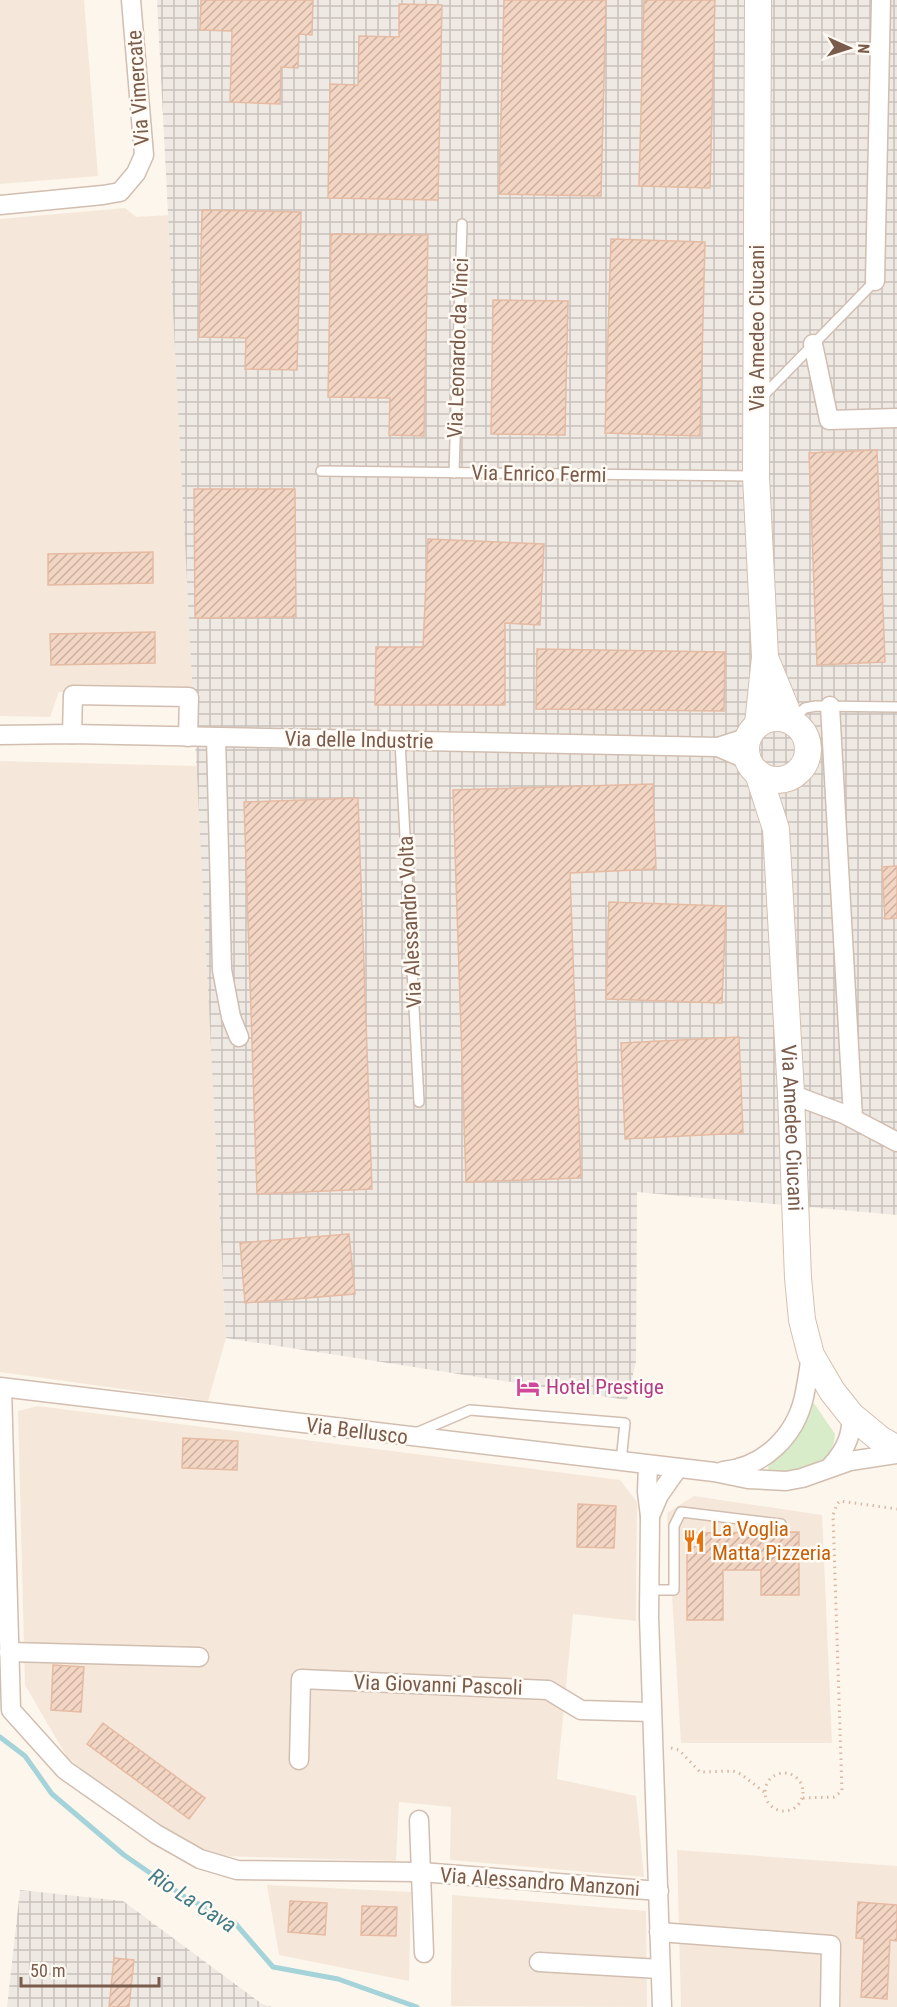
<svg xmlns="http://www.w3.org/2000/svg" width="897" height="2007" font-family="'Roboto Condensed',sans-serif">
<style>
.residential{fill:#f5e8da}
.industrial{fill:url(#industrial-grid)}
.grass{fill:#d8ecc9}
.lines{fill:none;stroke-linecap:round;stroke-linejoin:round}
.stream{stroke:#a5d3da;stroke-width:5}
.building{fill:url(#building-hatch);stroke:#e6bba3;stroke-width:1.5}
.service-casing{stroke:#d1beb0;stroke-width:12}
.minor-casing{stroke:#d1beb0;stroke-width:21}
.secondary-casing{stroke:#d6c0b0;stroke-width:28}
.path{stroke:#d9b8a5;stroke-width:3;stroke-dasharray:1.5 4.5;stroke-linecap:butt}
.service{stroke:#fff;stroke-width:9}
.minor{stroke:#fff;stroke-width:18}
.secondary{stroke:#fff;stroke-width:26}
.labels{text-anchor:middle;stroke-width:5;stroke-linejoin:round;paint-order:stroke}
.street-label{font-size:21px;fill:#7a5c4d;stroke:#fffaf3}
.hotel-label{font-size:21px;fill:#b23c85;stroke:#fffaf3;text-anchor:start}
.food-label{font-size:21px;fill:#c56008;stroke:#fffaf3;text-anchor:start}
.water-label{font-size:22px;font-style:italic;fill:#437c86;stroke:#fffaf3}
</style>
<defs>
<pattern id="industrial-grid" width="8" height="8" patternUnits="userSpaceOnUse" patternTransform="scale(1.5)"><rect width="8" height="8" fill="#efe9e4"/><path d="M0 4h8M4 0v8" fill="none" stroke="#c7c0bb"/></pattern>
<pattern id="building-hatch" width="6" height="6" patternUnits="userSpaceOnUse" patternTransform="scale(1.5)"><rect width="6" height="6" fill="#f3d5c3"/><path d="M-1 1l2-2M0 6l6-6M5 7l2-2" fill="none" stroke="#cab0a1"/></pattern>
</defs>
<rect width="100%" height="100%" fill="#fdf6ec"/>
<!-- residential -->
<g class="residential">
<path d="M 0,0 L 84,0 L 98,176 L 0,184 Z"/>
<path d="M 125,208 L 136,217 L 169,215 L 194,689 L 59,692 L 50,717 L 0,716 L 0,219 Z"/>
<path d="M 0,761 L 198,766 L 226,1338 L 208,1401 L 0,1372 Z"/>
<path d="M 38,1406 L 620,1480 L 637,1502 L 636,1621 L 573,1614 L 557,1779 L 636,1796 L 644,1877 L 450,1860 L 451,1807 L 399,1802 L 396,1861 L 216,1856 L 133,1810 L 67,1757 L 25,1685 L 18,1411 Z"/>
<path d="M 694,1496 L 822,1515 L 832,1743 L 681,1743 L 667,1513 Z"/>
<path d="M 677,1850 L 897,1866 L 897,2007 L 681,2007 Z"/>
<path d="M 267,1885 L 411,1892 L 409,1981 L 279,1955 Z"/>
<path d="M 452,1895 L 646,1911 L 647,2007 L 451,2006 Z"/>
</g>
<!-- industrial -->
<g class="industrial">
<path d="M 157,0 L 897,0 L 897,1215 L 637,1192 L 636,1361 L 627,1400 L 226,1338 Z"/>
<path d="M 20,1890 L 123,1901 L 262,2004 L 272,2007 L 7,2007 Z"/>
</g>
<!-- grass -->
<path class="grass" d="M 811,1399 L 835,1434 C 835,1453 817,1471 798,1473 C 789,1474 778,1473 769,1473 L 768,1467 Z"/>
<g class="lines">
<!-- stream -->
<path class="stream" d="M 0,1737 L 25,1756 L 52,1794 L 124,1855 L 185,1897 L 234,1922 L 273,1967 L 338,1979 L 417,2007"/>
</g>
<!-- building -->
<g class="building">
<path d="M 201,0 L 313,0 L 312,35 L 299,34 L 298,68 L 281,67 L 280,104 L 230,102 L 232,31 L 200,30 Z"/>
<path d="M 504,0 L 606,0 L 601,196 L 499,194 Z"/>
<path d="M 644,0 L 715,0 L 710,188 L 639,186 Z"/>
<path d="M 399,4 L 442,5 L 438,200 L 328,198 L 330,84 L 358,85 L 359,36 L 399,37 Z"/>
<path d="M 202,210 L 301,212 L 297,370 L 245,369 L 246,338 L 199,337 Z"/>
<path d="M 331,234 L 428,235 L 424,436 L 389,435 L 390,398 L 328,397 Z"/>
<path d="M 611,239 L 705,242 L 700,436 L 605,433 Z"/>
<path d="M 493,300 L 568,301 L 565,435 L 491,434 Z"/>
<path d="M 877,450 L 885,662 L 817,665 L 809,453 Z"/>
<path d="M 194,489 L 295,489 L 296,617 L 195,618 Z"/>
<path d="M 428,539 L 544,544 L 540,625 L 505,623 L 505,705 L 375,705 L 376,647 L 423,647 Z"/>
<path d="M 153,552 L 153,583 L 48,585 L 48,554 Z"/>
<path d="M 155,632 L 155,663 L 51,665 L 50,634 Z"/>
<path d="M 537,649 L 725,652 L 724,711 L 536,709 Z"/>
<path d="M 653,784 L 656,869 L 570,873 L 581,1178 L 466,1182 L 453,790 Z"/>
<path d="M 358,798 L 372,1189 L 257,1194 L 244,802 Z"/>
<path d="M 897,866 L 897,918 L 885,919 L 882,867 Z"/>
<path d="M 609,902 L 726,906 L 722,1003 L 606,999 Z"/>
<path d="M 739,1037 L 743,1133 L 625,1139 L 621,1043 Z"/>
<path d="M 349,1234 L 355,1294 L 245,1303 L 240,1243 Z"/>
<path d="M 183,1438 L 238,1441 L 237,1470 L 182,1468 Z"/>
<path d="M 578,1504 L 616,1506 L 614,1548 L 577,1547 Z"/>
<path d="M 799,1532 L 799,1595 L 761,1595 L 761,1570 L 723,1570 L 723,1620 L 687,1620 L 687,1533 Z"/>
<path d="M 53,1665 L 84,1667 L 81,1712 L 51,1710 Z"/>
<path d="M 103,1723 L 205,1798 L 189,1819 L 87,1744 Z"/>
<path d="M 290,1901 L 327,1903 L 325,1935 L 288,1932 Z"/>
<path d="M 858,1902 L 897,1905 L 897,1941 L 890,1940 L 887,1999 L 861,1997 L 864,1939 L 856,1938 Z"/>
<path d="M 362,1906 L 397,1907 L 396,1936 L 361,1935 Z"/>
<path d="M 114,1958 L 134,1960 L 129,2007 L 109,2007 Z"/>
</g>
<g class="lines">
<!-- service casing -->
<g class="service-casing">
<g id="service">
<path d="M 761,398 L 875,281"/>
<path d="M 321,471 L 754,476"/>
<path d="M 454,473 L 462,224"/>
<path d="M 793,719 L 805,708 L 816,706 L 897,707"/>
<path d="M 400,741 L 419,1102"/>
<path d="M 416,1433 L 470,1410 L 625,1423 L 621,1461"/>
<path d="M 648,1590 L 674,1590 L 674,1526 L 681,1512 L 781,1524"/>
</g>
</g>
<!-- minor casing -->
<g class="minor-casing">
<g id="minor">
<path d="M 0,205 L 103,195 L 120,192 L 136,173 L 144,155 L 131,0"/>
<path d="M 875,281 L 881,0"/>
<path d="M 813,344 L 829,420 L 897,418"/>
<path d="M 830,706 L 853,1118"/>
<path d="M 72,734 L 73,695 L 189,697 L 188,737"/>
<path d="M 0,735 L 72,734 L 718,747 L 749,737"/>
<path d="M 216,737 L 222,970 L 231,1017 L 239,1037"/>
<path d="M 718,747 L 748,760"/>
<path d="M 791,1094 L 844,1114 L 897,1142"/>
<path d="M 0,1387 L 714,1472 L 748,1479 L 786,1481 L 802,1478 L 850,1461 L 897,1454"/>
<path d="M 2,1388 L 11,1710 L 65,1770 L 156,1834 L 200,1859 L 237,1870 L 421,1872 L 659,1891"/>
<path d="M 648,1465 L 647,1492 L 650,1516 L 649,1616 L 662,2007"/>
<path d="M 831,1466 C 844,1452 853,1435 851,1415"/>
<path d="M 723,1471 C 763,1467 795,1437 804,1397 C 807,1383 809,1369 811,1355"/>
<path d="M 650,1516 L 659,1495 L 678,1468"/>
<path d="M 9,1652 L 199,1657"/>
<path d="M 299,1760 L 301,1679 L 548,1690 L 581,1710 L 651,1712"/>
<path d="M 419,1820 L 424,1953"/>
<path d="M 659,1932 L 831,1945 L 830,2007"/>
<path d="M 539,1962 L 660,1969"/>
</g>
</g>
<!-- secondary casing -->
<g class="secondary-casing">
<g id="secondary">
<path d="M 758,0 L 756,476 L 765,657 L 758,724"/>
<path d="M 766,660 L 791,721"/>
<circle cx="777" cy="749" r="31"/>
<path id="s1" d="M 758,773 L 776,829 L 791,1094 L 798,1278 L 802,1320 L 811,1355 L 832,1391 L 851,1415 L 880,1439 L 897,1449"/>
</g>
</g>
<!-- path -->
<g class="path">
<path d="M 671,1748 L 679,1750 L 700,1772 L 733,1771 L 741,1774 L 764,1792"/>
<circle cx="784" cy="1792" r="19"/>
<path d="M 803,1798 L 834,1797 L 842,1791 L 833,1515 L 837,1504 L 840,1501 L 897,1509"/>
</g>
<!-- service -->
<use href="#service" class="service"/>
<!-- minor -->
<use href="#minor" class="minor"/>
<!-- secondary -->
<use href="#secondary" class="secondary"/>
</g>
<!-- icons -->
<defs>
<g id="hotel-bare" transform="scale(1.8)"><path d="M-6-4.5h1.5V1H6V5H4.5V3h-9V5H-6ZM-4 0a1.8 1.8 0 1 1 3.6 0ZM.5 0V-2.5h3Q6-2.5 6 0Z" fill="#d1479c" stroke="#fffaf3" stroke-width="2.5" paint-order="stroke"/></g>
<g id="restaurant-bare" transform="scale(1.8)"><path d="M-5-6h1v4h1v-4h1v4h1v-4h1v5L-1.5 .5V6h-2V.5L-5-1ZM5-6V6H3V1.5H1.5Q1.5-4 5-6Z" fill="#e8710a" stroke="#fffaf3" stroke-width="2.5" paint-order="stroke"/></g>
</defs>
<g fill-rule="evenodd">
<use href="#hotel-bare" x="528" y="1387"/>
<use href="#restaurant-bare" x="694" y="1541"/>
</g>
<g class="labels">
<!-- street labels -->
<g class="street-label">
<text transform="translate(138 88) rotate(-94)" y="7">Via Vimercate</text>
<text transform="translate(757 328) rotate(-90)" y="7">Via Amedeo Ciucani</text>
<text transform="translate(458 348) rotate(-88)" y="7">Via Leonardo da Vinci</text>
<text transform="translate(539 474) rotate(1)" y="7">Via Enrico Fermi</text>
<text transform="translate(359 740) rotate(1)" y="7">Via delle Industrie</text>
<text transform="translate(410 922) rotate(-93)" y="7">Via Alessandro Volta</text>
<text dy="7" stroke="none"><textPath href="#s1" startOffset="358">Via Amedeo Ciucani</textPath></text>
<text transform="translate(357 1431) rotate(7)" y="7">Via Bellusco</text>
<text transform="translate(438 1685) rotate(2)" y="7">Via Giovanni Pascoli</text>
<text transform="translate(540 1882) rotate(4)" y="7">Via Alessandro Manzoni</text>
</g>
<!-- hotel labels -->
<g class="hotel-label">
<text x="546" y="1394">Hotel Prestige</text>
</g>
<!-- food labels -->
<g class="food-label">
<text x="712" y="1536">La Voglia<tspan x="712" dy="24">Matta Pizzeria</tspan></text>
</g>
<!-- water labels -->
<g class="water-label">
<text transform="translate(193 1900) rotate(33)" y="8">Rio La Cava</text>
</g>
</g>
<!-- north arrow -->
<g transform="translate(849 48) rotate(93)" stroke="#fffaf3" stroke-width="4.5" paint-order="stroke">
<path d="M0-4.5L10 22L0 15L-10 22Z" fill="#7a5c4d"/>
<text y="-9" font-size="16" font-weight="bold" text-anchor="middle" fill="#7a5c4d">N</text>
</g>
<!-- scale -->
<path d="M21 1977v9h138v-9" fill="none" stroke="#7a5c4d" stroke-width="3"/>
<text x="30" y="1977" font-size="18" fill="#7a5c4d" stroke="#fffaf3" stroke-width="4.5" paint-order="stroke">50 m</text>
</svg>
